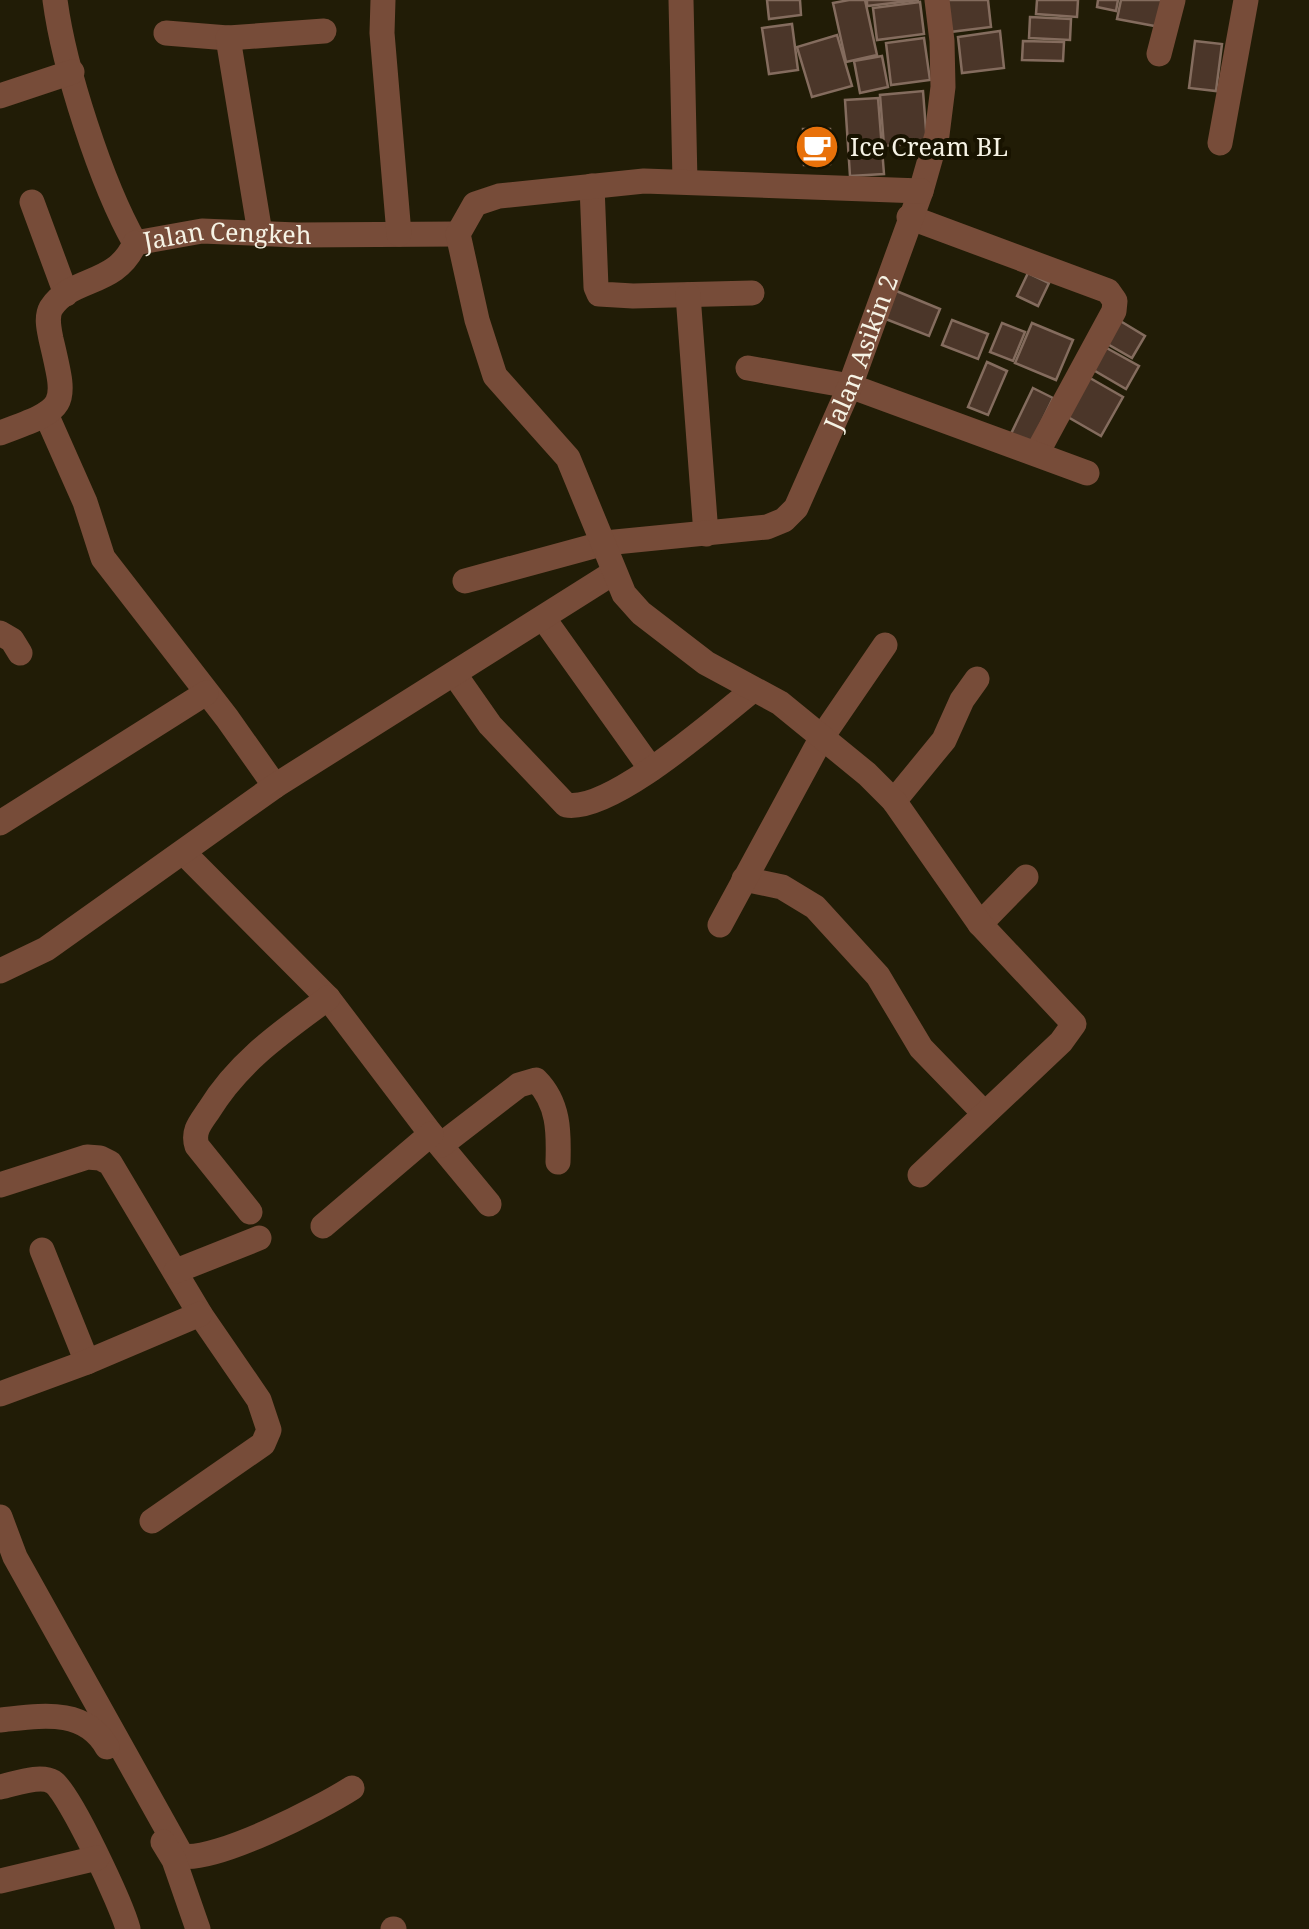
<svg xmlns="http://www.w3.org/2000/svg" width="1309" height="1929" font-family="'Noto Serif',serif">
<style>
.building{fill:#4b3629;stroke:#846c5e;stroke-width:2.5}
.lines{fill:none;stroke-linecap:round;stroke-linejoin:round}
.minor{stroke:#774c39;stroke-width:25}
.labels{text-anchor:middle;stroke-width:8;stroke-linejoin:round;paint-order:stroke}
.poi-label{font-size:25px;fill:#f6f3e5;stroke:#181300;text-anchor:start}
.street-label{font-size:25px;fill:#f6f3e5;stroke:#181300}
</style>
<rect width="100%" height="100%" fill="#211c06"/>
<!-- building -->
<g class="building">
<path d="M 767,0 L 800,0 L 801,15 L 769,19 Z"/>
<path d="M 849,0 L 865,0 L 877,55 L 846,62 L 833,3 Z"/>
<path d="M 867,0 L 919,0 L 867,6 Z"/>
<path d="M 946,0 L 988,0 L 991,27 L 950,32 Z"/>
<path d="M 1037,0 L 1078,0 L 1077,17 L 1036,14 Z"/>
<path d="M 1098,0 L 1118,0 L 1116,11 L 1097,7 Z"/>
<path d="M 1121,0 L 1166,0 L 1160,27 L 1117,19 Z"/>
<path d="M 920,2 L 924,34 L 877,40 L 873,8 Z"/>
<path d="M 1030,17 L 1071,19 L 1070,40 L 1029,38 Z"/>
<path d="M 792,24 L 798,70 L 769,74 L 762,28 Z"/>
<path d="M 1000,31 L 1004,68 L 962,73 L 958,37 Z"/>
<path d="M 837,35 L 852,86 L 812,97 L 797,47 Z"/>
<path d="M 924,38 L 930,80 L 891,85 L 886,43 Z"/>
<path d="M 1023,41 L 1064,42 L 1063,61 L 1022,60 Z"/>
<path d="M 1195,41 L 1222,44 L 1216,91 L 1189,88 Z"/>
<path d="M 882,56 L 888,87 L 860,93 L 854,61 Z"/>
<path d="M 923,91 L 927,143 L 884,146 L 880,95 Z"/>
<path d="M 878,98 L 884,174 L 850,176 L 845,100 Z"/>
<path d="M 803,129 L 830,129 L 830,164 L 804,165 Z"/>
<path d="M 1028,273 L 1049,283 L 1038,306 L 1017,296 Z"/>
<path d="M 894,290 L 940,309 L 929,336 L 883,318 Z"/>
<path d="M 1117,319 L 1145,336 L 1132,358 L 1104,342 Z"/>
<path d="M 952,320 L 988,334 L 978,359 L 942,345 Z"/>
<path d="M 1002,323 L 1025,332 L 1013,361 L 990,352 Z"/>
<path d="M 1032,323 L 1073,340 L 1056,380 L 1015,363 Z"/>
<path d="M 1103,346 L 1139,366 L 1126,389 L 1090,368 Z"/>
<path d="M 987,362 L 1007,371 L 988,415 L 968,407 Z"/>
<path d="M 1083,374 L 1123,397 L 1101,436 L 1061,413 Z"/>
<path d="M 1033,388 L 1053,398 L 1029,448 L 1009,438 Z"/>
</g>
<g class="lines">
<!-- minor -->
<g class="minor">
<path id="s1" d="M 55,0 C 64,68 101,183 135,243 L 202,231 L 297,235 L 458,234"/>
<path d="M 383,0 L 382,33 L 399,234"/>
<path d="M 681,0 L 685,181"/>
<path d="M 166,33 L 228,38"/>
<path d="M 1159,54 L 1173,0"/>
<path d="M 0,96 L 72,72"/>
<path d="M 1220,143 L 1246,0"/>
<path d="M 592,186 L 596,287 L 599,294 L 633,296 L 752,293"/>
<path d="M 32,202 L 66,294"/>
<path d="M 909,217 L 1108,291 L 1115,301 L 1114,311 L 1037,453"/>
<path d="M 260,233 L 228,38 L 324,31"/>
<path d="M 688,295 L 706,534"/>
<path d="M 748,368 L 850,386 L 1087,473"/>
<path d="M 46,414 L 85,502 L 103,558 L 227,718 L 275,786"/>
<path d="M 0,433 C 69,408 67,407 51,339 C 49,329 46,317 51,308 C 72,276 116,287 135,243"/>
<path id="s2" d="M 465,581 L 605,543 L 767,527 L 784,520 L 796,508 L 850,386 L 921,191 L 937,135 L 943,87 L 942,41 L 937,0"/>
<path d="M 544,619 L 651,769"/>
<path d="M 0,633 L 12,640 L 20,653"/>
<path d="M 455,675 L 490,725 L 566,805 C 611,813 716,719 753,690"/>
<path d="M 894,801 L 944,740 L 962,700 L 977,679"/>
<path d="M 0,823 L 206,693"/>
<path d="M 184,853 L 328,998 L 431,1134 L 489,1204"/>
<path d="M 744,879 L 782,887 L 815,907 L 878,976 L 921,1048 L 984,1113"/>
<path d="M 980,924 L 1026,877"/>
<path d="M 720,925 L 822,737 L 885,645"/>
<path d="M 0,971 L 46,949 L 275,786 L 613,573"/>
<path d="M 441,1145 L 519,1085 L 536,1080 C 559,1103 559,1132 558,1162"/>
<path d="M 920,1175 L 1061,1042 L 1074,1024 L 980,924 L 894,801 L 867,774 L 780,703 L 706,663 L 641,613 L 624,594 L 568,458 L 495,376 L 477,320 L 458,234 L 475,204 L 499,196 L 644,181 L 921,191"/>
<path d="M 0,1185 L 87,1157 L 100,1158 L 110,1163 L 200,1314 L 259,1400 L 269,1430 L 263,1444 L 152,1521"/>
<path d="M 250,1212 L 197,1146 C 192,1131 201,1122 209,1110 C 239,1061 282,1032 328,998"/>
<path d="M 323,1226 L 431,1134"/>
<path d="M 42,1250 L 87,1362"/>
<path d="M 176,1271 L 259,1238"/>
<path d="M 0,1394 L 87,1362 L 200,1314"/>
<path d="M 0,1517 L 15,1557 L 182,1856 C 216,1862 321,1808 352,1788"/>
<path d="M 0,1720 C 40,1716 84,1707 107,1747"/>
<path d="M 0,1787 C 15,1784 40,1774 53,1782 C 70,1793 122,1906 128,1929"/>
<path d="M 163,1842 L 174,1860 L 198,1929"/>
<path d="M 0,1881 L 97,1858"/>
<path d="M 393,1929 L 394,1929"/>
</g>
</g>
<!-- icons -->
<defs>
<g id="cafe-disc" transform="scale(2.25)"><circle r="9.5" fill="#e8710a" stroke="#181300"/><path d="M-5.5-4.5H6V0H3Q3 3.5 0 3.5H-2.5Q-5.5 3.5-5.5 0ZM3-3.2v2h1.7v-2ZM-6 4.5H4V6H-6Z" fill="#fff"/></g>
</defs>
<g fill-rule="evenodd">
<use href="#cafe-disc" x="817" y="147"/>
</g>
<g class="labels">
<!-- poi labels -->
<g class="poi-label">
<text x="850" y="156">Ice Cream BL</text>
</g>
<!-- street labels -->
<g class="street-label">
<text dy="9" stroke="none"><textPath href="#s1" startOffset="350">Jalan Cengkeh</textPath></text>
<text dy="9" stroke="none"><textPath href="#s2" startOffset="512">Jalan Asikin 2</textPath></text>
</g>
</g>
</svg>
